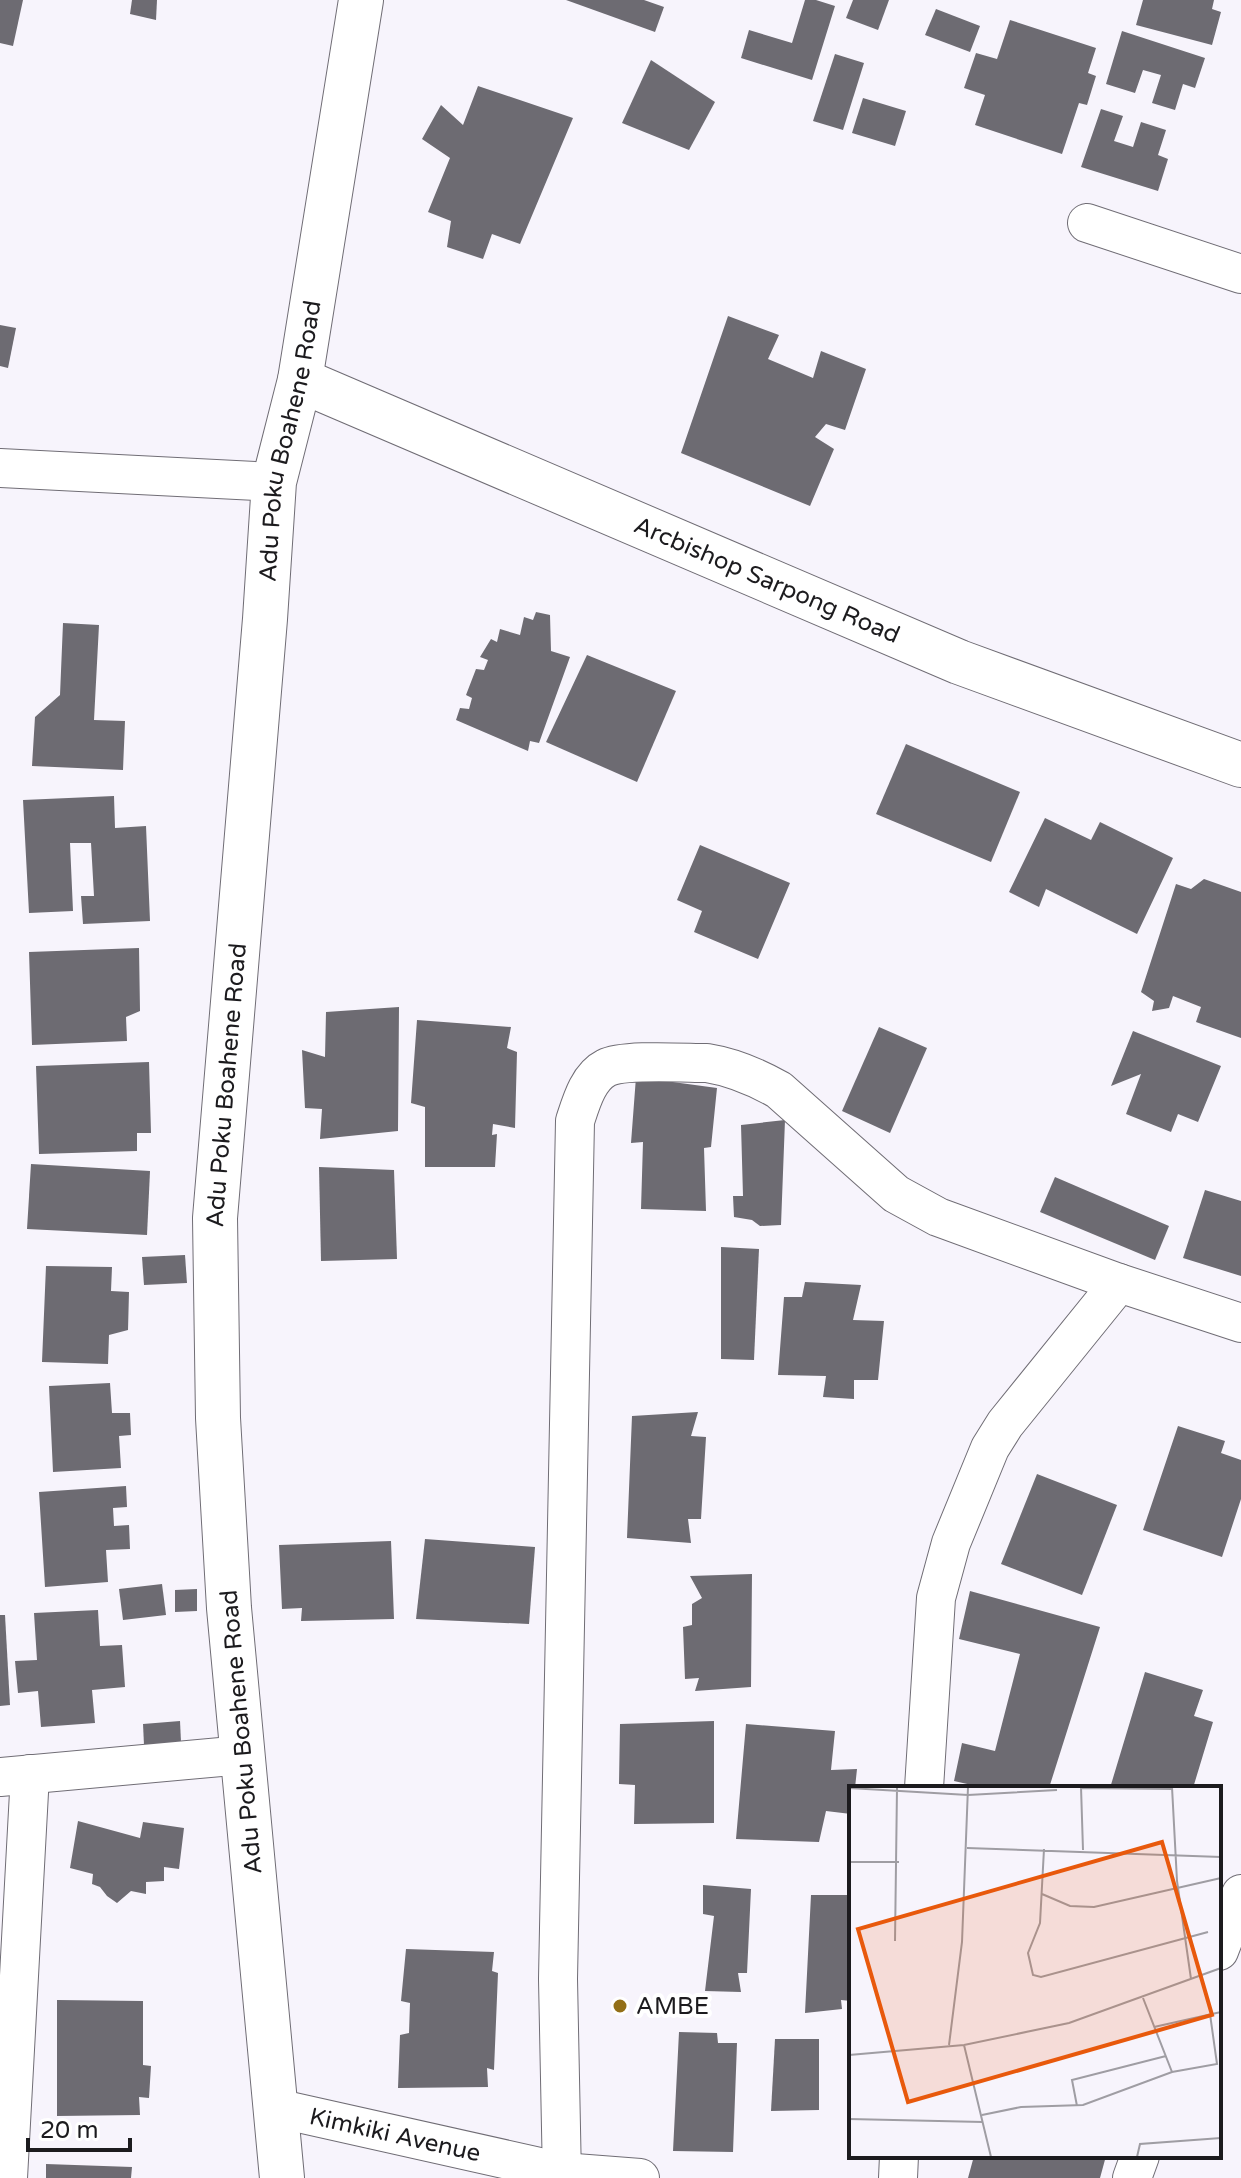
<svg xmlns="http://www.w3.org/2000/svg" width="1241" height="2178" font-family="'Varela Round',sans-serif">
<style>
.building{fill:#6d6b72}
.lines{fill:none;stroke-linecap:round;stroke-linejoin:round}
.minor-casing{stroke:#706d75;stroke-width:40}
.tertiary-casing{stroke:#706d75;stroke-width:46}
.minor{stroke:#fff;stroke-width:38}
.tertiary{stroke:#fff;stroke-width:44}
.poi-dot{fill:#936f17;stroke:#fff;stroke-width:3}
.labels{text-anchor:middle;stroke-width:8;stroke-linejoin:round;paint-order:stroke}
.street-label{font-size:24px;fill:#1c1b1e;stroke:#fff}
.poi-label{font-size:24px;fill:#1c1b1e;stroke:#fff;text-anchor:start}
.inset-road{fill:none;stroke:#9f9da3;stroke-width:2}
.view{fill:#e8590c;fill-opacity:0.15;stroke:#e8590c;stroke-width:4}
.inset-edge{fill:none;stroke:#1c1b1e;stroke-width:4}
</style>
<rect width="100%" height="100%" fill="#f7f4fc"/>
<!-- building -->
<g class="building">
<path d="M 0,0 L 23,0 L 13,46 L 0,43 Z"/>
<path d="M 132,0 L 157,0 L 156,20 L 130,14 Z"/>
<path d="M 566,0 L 644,0 L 664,7 L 655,32 Z"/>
<path d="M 805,0 L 816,0 L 835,6 L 812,80 L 741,58 L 749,30 L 792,43 Z"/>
<path d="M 853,0 L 889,0 L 878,30 L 846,18 Z"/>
<path d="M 1143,0 L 1214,0 L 1212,9 L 1221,12 L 1212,45 L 1136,25 Z"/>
<path d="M 936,9 L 980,26 L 970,52 L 925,35 Z"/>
<path d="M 1010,20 L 1096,48 L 1088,73 L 1096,76 L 1087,105 L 1079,103 L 1062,154 L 975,125 L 985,95 L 964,88 L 976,53 L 997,59 Z"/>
<path d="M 1122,31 L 1205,58 L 1195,88 L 1183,84 L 1175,110 L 1152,103 L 1161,75 L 1143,70 L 1135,93 L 1106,84 Z"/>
<path d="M 835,54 L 864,63 L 843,130 L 813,121 Z"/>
<path d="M 651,60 L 715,102 L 689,150 L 622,123 Z"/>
<path d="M 478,86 L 573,118 L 520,244 L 492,234 L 483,259 L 447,247 L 451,221 L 428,212 L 450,158 L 422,139 L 441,105 L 463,125 Z"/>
<path d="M 863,98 L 906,111 L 895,146 L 852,133 Z"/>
<path d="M 1101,109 L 1123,116 L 1114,141 L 1133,147 L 1141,122 L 1166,130 L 1158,155 L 1168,159 L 1158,191 L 1081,167 Z"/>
<path d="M 728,316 L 779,335 L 768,359 L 813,378 L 821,351 L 866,369 L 845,430 L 826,424 L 815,437 L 834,449 L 810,506 L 681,453 Z"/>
<path d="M 0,325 L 16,328 L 8,368 L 0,366 Z"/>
<path d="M 536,612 L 550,615 L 551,651 L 570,657 L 539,743 L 530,741 L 528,751 L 456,720 L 460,708 L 469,709 L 472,698 L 466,695 L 476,669 L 484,670 L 488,660 L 480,657 L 491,639 L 497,642 L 500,629 L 520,635 L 524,617 L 533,620 Z"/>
<path d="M 63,623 L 99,625 L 94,720 L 125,721 L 123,770 L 32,766 L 35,717 L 60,695 Z"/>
<path d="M 587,655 L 676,691 L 637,782 L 546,742 Z"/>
<path d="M 906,744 L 1020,792 L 991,862 L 876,814 Z"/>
<path d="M 114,796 L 115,828 L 146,826 L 150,921 L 83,924 L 81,896 L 94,896 L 91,843 L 70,843 L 73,911 L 29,913 L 23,800 Z"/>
<path d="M 1045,818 L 1091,840 L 1100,822 L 1173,858 L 1137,934 L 1046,889 L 1039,907 L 1009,892 Z"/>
<path d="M 700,845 L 790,883 L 758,959 L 694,932 L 702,911 L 677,900 Z"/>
<path d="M 1204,879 L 1241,892 L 1241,1038 L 1196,1022 L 1201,1007 L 1173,996 L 1169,1008 L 1152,1011 L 1154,1001 L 1141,992 L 1176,884 L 1191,889 Z"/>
<path d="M 139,948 L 140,1011 L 126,1017 L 127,1041 L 32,1045 L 29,952 Z"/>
<path d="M 399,1007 L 398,1131 L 320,1139 L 322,1109 L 305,1108 L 302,1050 L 325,1057 L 326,1012 Z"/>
<path d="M 417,1020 L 511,1027 L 507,1048 L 517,1052 L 515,1128 L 493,1124 L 492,1135 L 497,1134 L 495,1167 L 425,1167 L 425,1107 L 411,1103 Z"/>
<path d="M 879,1027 L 927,1048 L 890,1133 L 842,1111 Z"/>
<path d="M 1133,1031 L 1221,1066 L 1198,1122 L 1178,1114 L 1171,1132 L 1126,1114 L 1141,1074 L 1111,1086 Z"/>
<path d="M 149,1062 L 151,1133 L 137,1133 L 137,1151 L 39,1154 L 36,1066 Z"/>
<path d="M 636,1077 L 717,1088 L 711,1147 L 704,1148 L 706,1211 L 641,1209 L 643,1142 L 631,1143 Z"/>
<path d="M 785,1120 L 781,1225 L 760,1226 L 752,1220 L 734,1217 L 733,1196 L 743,1196 L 741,1125 Z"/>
<path d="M 31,1164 L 150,1171 L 147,1235 L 27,1229 Z"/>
<path d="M 319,1167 L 394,1170 L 397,1259 L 321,1261 Z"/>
<path d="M 1055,1177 L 1169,1226 L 1155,1260 L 1040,1212 Z"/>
<path d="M 1205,1190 L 1241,1201 L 1241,1276 L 1183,1258 Z"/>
<path d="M 721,1247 L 759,1249 L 754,1360 L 721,1359 Z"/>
<path d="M 185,1255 L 187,1283 L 144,1285 L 142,1257 Z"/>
<path d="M 46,1266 L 112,1267 L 111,1291 L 129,1292 L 128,1330 L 109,1335 L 108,1364 L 42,1362 Z"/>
<path d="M 805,1282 L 861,1285 L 853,1320 L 884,1321 L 878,1380 L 854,1380 L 854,1399 L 823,1397 L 826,1376 L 778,1375 L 784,1297 L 802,1297 Z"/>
<path d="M 110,1383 L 112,1413 L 130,1413 L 131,1435 L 119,1436 L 121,1468 L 53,1472 L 49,1386 Z"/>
<path d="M 698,1412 L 691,1436 L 706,1437 L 701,1519 L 688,1519 L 691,1543 L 627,1538 L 632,1416 Z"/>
<path d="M 1178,1426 L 1225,1441 L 1221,1453 L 1241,1460 L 1241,1499 L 1222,1557 L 1143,1530 Z"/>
<path d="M 1037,1474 L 1117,1505 L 1082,1595 L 1001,1564 Z"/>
<path d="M 126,1486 L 127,1507 L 113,1508 L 114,1526 L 129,1525 L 130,1549 L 106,1550 L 108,1582 L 45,1587 L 39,1492 Z"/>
<path d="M 425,1539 L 535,1547 L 529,1624 L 416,1619 Z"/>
<path d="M 391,1541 L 394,1619 L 301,1621 L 302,1608 L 282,1609 L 279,1545 Z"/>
<path d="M 752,1574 L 751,1687 L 695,1691 L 699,1678 L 685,1679 L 683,1627 L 692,1625 L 692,1604 L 702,1598 L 690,1576 Z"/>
<path d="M 162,1584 L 166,1615 L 123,1620 L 119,1589 Z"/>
<path d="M 197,1589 L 197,1611 L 175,1612 L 175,1590 Z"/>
<path d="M 970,1591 L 1100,1627 L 1049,1788 L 985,1788 L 954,1781 L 962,1743 L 995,1751 L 1020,1654 L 959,1639 Z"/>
<path d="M 98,1610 L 100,1646 L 122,1645 L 125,1687 L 92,1690 L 95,1723 L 41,1727 L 38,1691 L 18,1693 L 15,1661 L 37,1660 L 34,1613 Z"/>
<path d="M 0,1615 L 5,1615 L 10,1705 L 0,1706 Z"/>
<path d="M 1145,1672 L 1203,1690 L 1194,1716 L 1213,1722 L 1193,1788 L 1110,1788 Z"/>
<path d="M 180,1721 L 181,1742 L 144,1745 L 143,1724 Z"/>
<path d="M 714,1721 L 714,1823 L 634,1824 L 635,1785 L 619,1784 L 620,1724 Z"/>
<path d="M 746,1724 L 835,1731 L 831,1770 L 857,1769 L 855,1788 L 851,1788 L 851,1814 L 826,1811 L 819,1842 L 736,1839 Z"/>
<path d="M 78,1821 L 140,1838 L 143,1822 L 184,1828 L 179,1869 L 164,1867 L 164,1881 L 146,1882 L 146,1894 L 131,1891 L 117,1903 L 107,1896 L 100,1887 L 92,1884 L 93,1874 L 70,1868 Z"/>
<path d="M 703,1885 L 751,1889 L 747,1973 L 738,1973 L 741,1992 L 705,1991 L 714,1916 L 703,1914 Z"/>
<path d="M 811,1895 L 851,1895 L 851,2001 L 841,2000 L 842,2009 L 805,2013 Z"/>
<path d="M 406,1949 L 494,1952 L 492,1971 L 498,1973 L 494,2070 L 487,2068 L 488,2087 L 398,2088 L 400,2035 L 409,2033 L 410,2003 L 401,2001 Z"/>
<path d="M 57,2000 L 143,2001 L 143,2065 L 151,2066 L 149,2098 L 139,2097 L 140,2115 L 57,2116 Z"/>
<path d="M 679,2032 L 717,2033 L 718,2043 L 737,2043 L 733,2152 L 673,2151 Z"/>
<path d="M 775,2039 L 819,2039 L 819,2110 L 771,2111 Z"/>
<path d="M 974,2156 L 1106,2156 L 1100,2178 L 968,2178 Z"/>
<path d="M 46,2164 L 132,2167 L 131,2178 L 46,2178 Z"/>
</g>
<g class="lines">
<!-- minor casing -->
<g class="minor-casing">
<g id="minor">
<path d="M 1087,223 L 1241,274"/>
<path d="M 0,468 L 274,482"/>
<path d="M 0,1777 L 243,1755"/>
<path d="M 924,1788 L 936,1598 L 951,1543 L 990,1448 L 1005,1424 L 1119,1283"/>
<path d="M 1219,1951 L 1241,1894"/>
<path id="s1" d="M 276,2108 L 562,2172 L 640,2178"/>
<path d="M 8,2178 L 30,1774"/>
<path d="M 562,2178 L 558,1979 L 575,1121 C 581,1103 588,1077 606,1068 C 623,1059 685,1063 707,1063 C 732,1067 756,1077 779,1090 L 896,1194 L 938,1217 L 1119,1283 L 1241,1323"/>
<path d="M 898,2178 L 899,2156"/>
<path d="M 1132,2178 L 1140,2156"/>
</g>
</g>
<!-- tertiary casing -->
<g class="tertiary-casing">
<g id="tertiary">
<path id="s2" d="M 300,380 L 959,662 L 1241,765"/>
<path id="s3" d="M 282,2178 L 229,1608 L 218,1418 L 215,1218 L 265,619 L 274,482 L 300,380 L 361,0"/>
</g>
</g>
<!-- minor -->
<use href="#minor" class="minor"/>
<!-- tertiary -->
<use href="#tertiary" class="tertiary"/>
</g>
<!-- markers -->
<circle class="poi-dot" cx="620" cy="2006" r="8"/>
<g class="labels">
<!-- street labels -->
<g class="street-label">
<text dy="8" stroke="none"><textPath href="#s3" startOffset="1744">Adu Poku Boahene Road</textPath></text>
<text dy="8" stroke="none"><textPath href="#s2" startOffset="508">Arcbishop Sarpong Road</textPath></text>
<text dy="8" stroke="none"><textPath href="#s3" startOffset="1096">Adu Poku Boahene Road</textPath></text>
<text transform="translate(241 1732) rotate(-95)" y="8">Adu Poku Boahene Road</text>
<text dy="8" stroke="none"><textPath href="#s1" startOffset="122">Kimkiki Avenue</textPath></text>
</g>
<!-- poi labels -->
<g class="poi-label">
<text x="636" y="2014">AMBE</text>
</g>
</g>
<!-- overview -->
<g transform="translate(849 1786)">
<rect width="372" height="372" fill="#f7f4fc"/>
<path class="inset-road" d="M 232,1 L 234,64M 323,1 L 328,95 L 342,193M 0,2 L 119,9 L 208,4M 232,2 L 323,3M 118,62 L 372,71M 195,63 L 191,137 L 179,167 L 184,189 L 192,191 L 359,146M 0,76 L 50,76M 193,108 L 221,120 L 245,121 L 372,92M 46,155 L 48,2M 294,212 L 323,286M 305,241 L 372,226M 100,259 L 113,156 L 119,1M 115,259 L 142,371M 0,269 L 115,259 L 220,237 L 372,182M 228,320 L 223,294 L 317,270M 133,329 L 172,321 L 234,319 L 323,286 L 368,278 L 361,228M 0,333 L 134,336M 288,371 L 291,358 L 372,352"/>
<path class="view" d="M 313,56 L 363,229 L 59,316 L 9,143 Z"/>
<rect width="372" height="372" class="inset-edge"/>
</g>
<!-- scale -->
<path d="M28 2138v12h102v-12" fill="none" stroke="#1c1b1e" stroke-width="4"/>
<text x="40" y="2138" font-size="24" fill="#1c1b1e" stroke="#ffffff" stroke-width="6" paint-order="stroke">20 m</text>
</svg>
